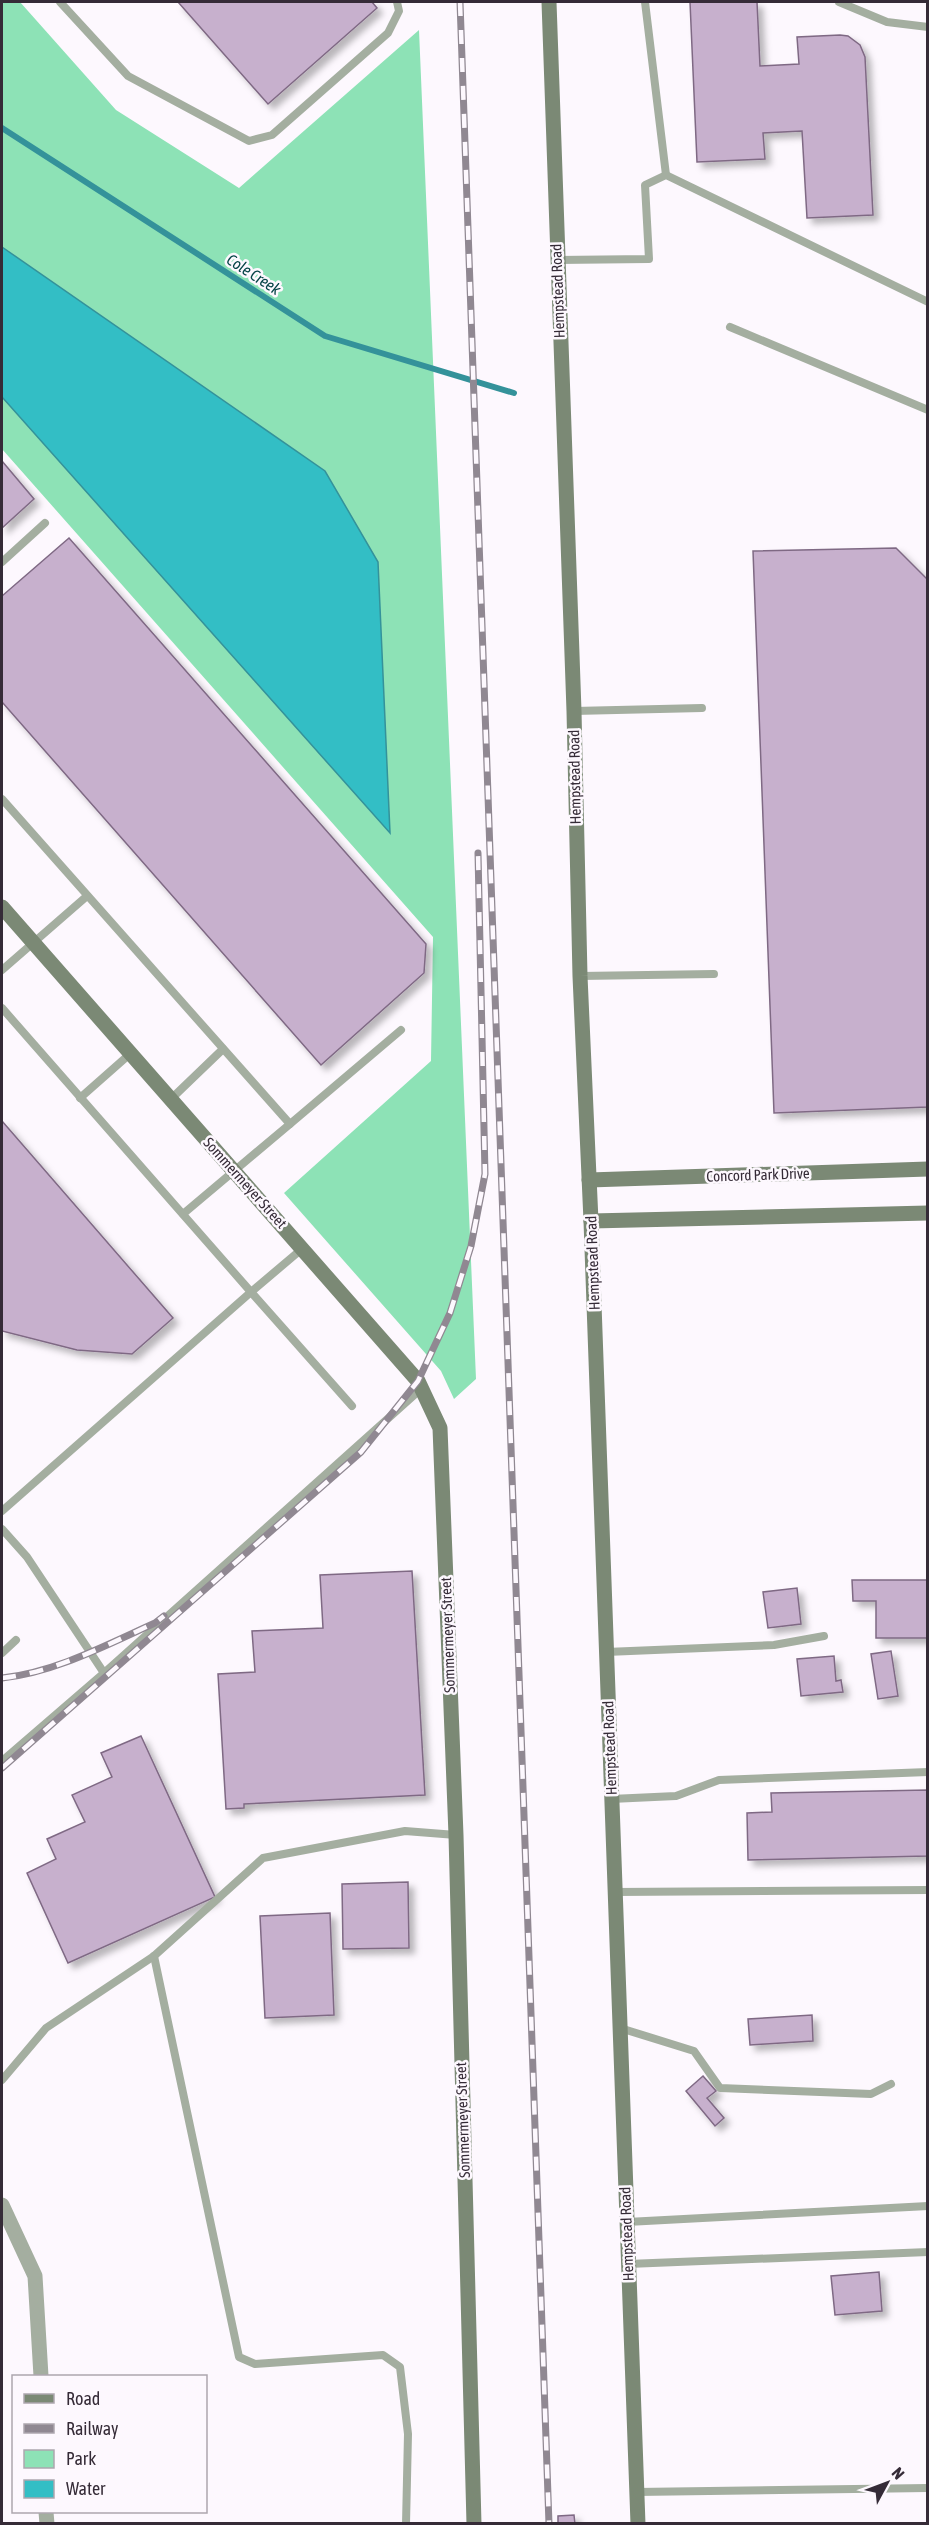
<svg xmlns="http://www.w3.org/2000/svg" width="929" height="2525" font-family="'Asap Condensed',sans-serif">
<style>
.green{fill:#8de2b6}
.water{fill:#33bec5;stroke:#34929a;stroke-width:1.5}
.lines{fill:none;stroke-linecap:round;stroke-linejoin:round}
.stream{stroke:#34929a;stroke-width:6}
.building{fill:#c7b0cd;stroke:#7f6984;stroke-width:1.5;filter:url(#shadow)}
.lane{stroke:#a4aea0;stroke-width:8}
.street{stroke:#a4aea0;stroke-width:15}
.secondary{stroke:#7b8975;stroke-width:15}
.rail-casing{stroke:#908892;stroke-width:7}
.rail{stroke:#fdf8fe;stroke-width:4.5;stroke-dasharray:14;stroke-linecap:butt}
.labels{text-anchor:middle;stroke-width:5;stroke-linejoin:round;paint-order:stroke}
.street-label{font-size:15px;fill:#352b37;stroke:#fdf8fe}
.water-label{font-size:16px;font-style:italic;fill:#064447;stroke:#fdf8fe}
</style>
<defs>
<filter id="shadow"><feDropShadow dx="5.5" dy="5.5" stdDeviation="3" flood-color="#0004"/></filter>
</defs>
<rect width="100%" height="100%" fill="#fdf8fe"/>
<!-- green -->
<path class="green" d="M 2,2 L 20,2 L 116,110 L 239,188 L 419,30 L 476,1379 L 454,1399 L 441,1371 L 284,1193 L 431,1061 L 433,937 L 2,449 Z"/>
<!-- water -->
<path class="water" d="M 2,247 L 325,471 L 378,562 L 390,833 L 2,397 Z"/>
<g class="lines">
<!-- stream -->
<path class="stream" d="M 2,128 L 325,336 L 514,393"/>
</g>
<!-- building -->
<g class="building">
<path d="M 178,2 L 372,2 L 377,8 L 268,104 Z"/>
<path d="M 690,2 L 757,2 L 760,66 L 799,64 L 797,37 L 840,35 L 848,36 L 860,45 L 865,57 L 873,215 L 807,218 L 802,131 L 763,133 L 765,159 L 697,162 Z"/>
<path d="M 2,461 L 34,499 L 2,528 Z"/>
<path d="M 69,538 L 426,944 L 424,973 L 321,1065 L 2,702 L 2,596 Z"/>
<path d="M 896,548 L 928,580 L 928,1107 L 774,1113 L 753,551 Z"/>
<path d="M 2,1121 L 173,1318 L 132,1354 L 77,1350 L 2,1331 Z"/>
<path d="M 412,1571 L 425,1795 L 244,1804 L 244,1808 L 226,1809 L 218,1674 L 255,1672 L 252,1631 L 323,1628 L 320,1575 Z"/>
<path d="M 852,1580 L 928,1580 L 928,1638 L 876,1638 L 876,1601 L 853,1601 Z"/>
<path d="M 797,1588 L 801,1624 L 768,1628 L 763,1592 Z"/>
<path d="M 891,1651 L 898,1696 L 878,1699 L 871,1654 Z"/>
<path d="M 834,1656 L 836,1681 L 841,1680 L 843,1692 L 801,1696 L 797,1659 Z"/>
<path d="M 141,1736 L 215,1897 L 68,1963 L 27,1873 L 56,1859 L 47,1839 L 85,1822 L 72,1795 L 112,1777 L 101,1753 Z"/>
<path d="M 928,1790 L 928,1856 L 748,1860 L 747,1813 L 772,1812 L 771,1793 Z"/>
<path d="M 408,1882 L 409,1948 L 343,1949 L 342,1884 Z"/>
<path d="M 330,1913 L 334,2015 L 265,2018 L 260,1916 Z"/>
<path d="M 812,2015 L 813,2041 L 750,2045 L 748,2019 Z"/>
<path d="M 703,2076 L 716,2091 L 707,2098 L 724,2118 L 715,2126 L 686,2091 Z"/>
<path d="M 879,2272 L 882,2311 L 835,2315 L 831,2276 Z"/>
<path d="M 574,2515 L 575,2524 L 558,2524 L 558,2516 Z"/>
</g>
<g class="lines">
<!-- lane -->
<g class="lane">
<path d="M 60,2 L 128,76 L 249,141 L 272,135 L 388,33 L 399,11 L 397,2"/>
<path d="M 645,2 L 666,175"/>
<path d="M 839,2 L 887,22 L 928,27"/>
<path d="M 557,260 L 649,259 L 645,185 L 666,175 L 928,302"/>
<path d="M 730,327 L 928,410"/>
<path d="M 2,562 L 45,523"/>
<path d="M 574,711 L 702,708"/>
<path d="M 2,799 L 290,1124 L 401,1030"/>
<path d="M 2,970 L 87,896"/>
<path d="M 580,976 L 714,974"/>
<path d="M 2,1008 L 251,1292 L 303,1248"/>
<path d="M 80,1098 L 131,1053"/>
<path d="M 171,1099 L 223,1049"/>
<path d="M 183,1214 L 290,1124"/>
<path d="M 2,1511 L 251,1292 L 352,1406"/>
<path d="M 2,1529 L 27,1557 L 104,1673"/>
<path d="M 606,1652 L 774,1645 L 824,1636"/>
<path d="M 2,1653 L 16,1640"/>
<path d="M 2,1761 L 104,1673 L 422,1388"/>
<path d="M 611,1799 L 676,1796 L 719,1780 L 928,1772"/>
<path d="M 615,1892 L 928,1890"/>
<path d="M 154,1956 L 239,2357 L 255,2364 L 383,2355 L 400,2367 L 408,2434 L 406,2524"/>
<path d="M 620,2028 L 694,2051 L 720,2088 L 871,2094 L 891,2084"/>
<path d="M 2,2080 L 46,2028 L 154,1956 L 263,1858 L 405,1831 L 456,1835"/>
<path d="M 627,2222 L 928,2206"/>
<path d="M 628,2264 L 928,2252"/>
<path d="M 636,2492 L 928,2488"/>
</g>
<!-- street -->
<g class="street">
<path d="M 2,2205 L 35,2276 L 41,2376"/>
<path d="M 46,2512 L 47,2524"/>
</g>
<!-- secondary -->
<g class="secondary">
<path d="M 549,2 L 574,711 L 580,976 L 591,1221 L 638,2524"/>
<path d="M 2,907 L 418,1381 L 440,1428 L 456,1835 L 474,2524"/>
<path d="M 589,1180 L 928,1169"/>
<path d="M 591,1221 L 928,1213"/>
</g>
<!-- rail casing -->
<g class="rail-casing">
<g id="rail">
<path d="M 460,2 L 549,2524"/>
<path d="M 2,1678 C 56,1672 106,1645 155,1623 L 164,1616"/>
<path d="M 2,1768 L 361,1452 L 418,1381 L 450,1313 L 471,1246 L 485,1174 L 478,853"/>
</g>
</g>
<!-- rail -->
<use href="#rail" class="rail"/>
</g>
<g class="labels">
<!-- street labels -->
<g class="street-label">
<text transform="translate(558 291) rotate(-92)" y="5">Hempstead Road</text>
<text transform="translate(575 777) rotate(-91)" y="5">Hempstead Road</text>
<text transform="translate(758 1175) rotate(-2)" y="5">Concord Park Drive</text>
<text transform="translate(245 1183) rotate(48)" y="5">Sommermeyer Street</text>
<text transform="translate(593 1263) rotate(-92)" y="5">Hempstead Road</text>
<text transform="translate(448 1635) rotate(-92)" y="5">Sommermeyer Street</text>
<text transform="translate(610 1748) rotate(-92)" y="5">Hempstead Road</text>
<text transform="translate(463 2120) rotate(-92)" y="5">Sommermeyer Street</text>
<text transform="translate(627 2234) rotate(-92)" y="5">Hempstead Road</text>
</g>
<!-- water labels -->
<g class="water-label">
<text transform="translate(254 274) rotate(33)" y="6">Cole Creek</text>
</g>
</g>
<!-- border -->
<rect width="929" height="2525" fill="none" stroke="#352b37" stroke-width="6"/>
<!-- legend -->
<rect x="12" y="2375" width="195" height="138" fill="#fdf8fe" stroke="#ada6ae" stroke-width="1.5"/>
<rect x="24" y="2394" width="30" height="9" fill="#7b8975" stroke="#ada6ae" stroke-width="1.5"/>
<text x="66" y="2405" font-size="18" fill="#352b37">Road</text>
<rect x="24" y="2424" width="30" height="9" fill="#908892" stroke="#ada6ae" stroke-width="1.5"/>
<text x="66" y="2435" font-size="18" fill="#352b37">Railway</text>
<rect x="24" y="2450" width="30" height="18" fill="#8de2b6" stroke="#ada6ae" stroke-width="1.5"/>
<text x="66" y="2465" font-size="18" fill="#352b37">Park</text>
<rect x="24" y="2480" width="30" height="18" fill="#33bec5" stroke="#ada6ae" stroke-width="1.5"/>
<text x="66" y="2495" font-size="18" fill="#352b37">Water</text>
<!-- north arrow -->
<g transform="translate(887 2483) rotate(49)" stroke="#fdf8fe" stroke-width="4.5" paint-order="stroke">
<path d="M0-4.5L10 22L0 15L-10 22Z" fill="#352b37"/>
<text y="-9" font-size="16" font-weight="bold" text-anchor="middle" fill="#352b37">N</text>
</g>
</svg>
